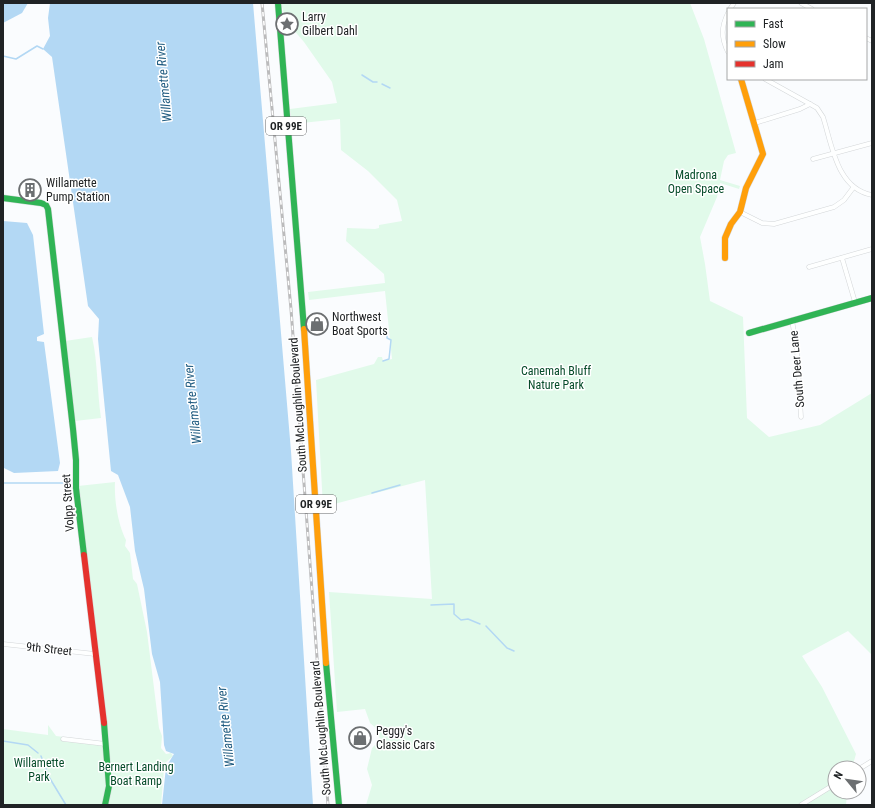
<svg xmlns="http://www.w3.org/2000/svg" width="875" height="808" font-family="'Roboto Condensed',sans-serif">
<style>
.green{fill:#e1faea}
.water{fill:#b3d8f4}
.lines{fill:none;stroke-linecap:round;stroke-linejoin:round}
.stream{stroke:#b3d8f4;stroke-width:1.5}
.street-casing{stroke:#d4d7d9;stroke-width:5}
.fast-casing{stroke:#d4d7d9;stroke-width:7}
.slow-casing{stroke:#d4d7d9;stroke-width:7}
.jam-casing{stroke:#d4d7d9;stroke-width:7}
.street{stroke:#feffff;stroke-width:4}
.fast{stroke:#30b455;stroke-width:6}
.slow{stroke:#ff9f0a;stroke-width:6}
.jam{stroke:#e5322d;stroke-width:6}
.rail-casing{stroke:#bbbbbc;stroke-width:3}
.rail{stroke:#fff;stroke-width:1.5;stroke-dasharray:4.5;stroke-linecap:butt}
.labels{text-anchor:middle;stroke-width:3;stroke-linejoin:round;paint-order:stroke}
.shield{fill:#fff;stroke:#636566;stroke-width:1}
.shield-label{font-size:11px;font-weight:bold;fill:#202325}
.poi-label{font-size:12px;fill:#202325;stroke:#fff;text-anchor:start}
.park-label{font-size:12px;fill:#054b29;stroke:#fff}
.street-label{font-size:12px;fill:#202325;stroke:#fff}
.water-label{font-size:13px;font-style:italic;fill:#205c81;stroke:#fff}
</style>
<rect width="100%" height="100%" fill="#fafcfe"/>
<!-- green -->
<g class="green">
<path d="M 281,3 L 690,3 L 704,39 L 736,153 L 728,155 L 724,161 L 720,180 L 740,186 L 739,189 L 720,183 L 717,197 L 700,237 L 705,264 L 710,301 L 743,317 L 747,418 L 769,437 L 820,425 L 872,393 L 872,655 L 848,631 L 802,656 L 822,687 L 856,754 L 852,768 L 835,768 L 835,792 L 847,792 L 846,805 L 366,805 L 372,785 L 367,769 L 372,748 L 380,740 L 378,730 L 370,723 L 365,709 L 337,712 L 329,592 L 432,599 L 425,480 L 323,507 L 316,380 L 374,364 L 378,357 L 382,357 L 383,361 L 392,359 L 385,291 L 309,300 L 308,292 L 385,283 L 384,274 L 346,241 L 347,228 L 375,229 L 379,228 L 379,225 L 402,221 L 397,200 L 368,171 L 341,150 L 340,119 L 292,124 L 290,109 L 337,103 L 332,82 L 304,42 L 286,21 Z"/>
<path d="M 92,337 C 98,363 97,391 101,418 L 75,421 L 65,341 Z"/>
<path d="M 115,482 C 114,499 118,525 126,540 L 125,546 L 130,553 L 133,579 L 137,584 L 147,632 L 159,728 L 162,736 L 161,748 L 166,754 L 171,753 L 173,756 L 166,762 L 164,769 L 161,805 L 3,805 L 3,729 L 48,735 L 48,725 L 56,736 L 103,742 L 78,486 Z"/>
</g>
<!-- water -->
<g class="water">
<path d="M 3,3 L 28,3 L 22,13 L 3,23 Z"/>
<path d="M 50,3 L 253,3 L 291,451 L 313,805 L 162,805 L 166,767 L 174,754 L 166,751 L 164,745 L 160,682 L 152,654 L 144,589 L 135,551 L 130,507 L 118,475 L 111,471 L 98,339 L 99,319 L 88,306 L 52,57 L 43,49 L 50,36 L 48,18 Z"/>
<path d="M 3,221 L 27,223 L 33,235 L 44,334 L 37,337 L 37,341 L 44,342 L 60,463 L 58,471 L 14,473 L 4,468 Z"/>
</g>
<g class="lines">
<!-- stream -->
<g class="stream">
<path d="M 3,56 L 16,59 L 37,46 L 43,49"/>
<path d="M 362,75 L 373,82 L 377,82"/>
<path d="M 382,84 L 390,88"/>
<path d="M 383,361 L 389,359 L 391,340 L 387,338 L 387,336"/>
<path d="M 3,483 L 63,483"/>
<path d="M 372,493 L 400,485"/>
<path d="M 431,605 L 454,604 L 454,614 L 461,620 L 468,619 L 480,624"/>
<path d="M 486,626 L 507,648 L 514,651"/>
<path d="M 3,741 L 28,745 L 38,753"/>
<path d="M 41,756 L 49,777 L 66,805"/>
</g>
<!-- street casing -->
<g class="street-casing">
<g id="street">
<path d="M 801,3 L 812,9"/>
<path d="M 730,9 L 734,3"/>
<path d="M 728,13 C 721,27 721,38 728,52"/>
<path d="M 866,38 L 872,41"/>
<path d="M 765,79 L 810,104 L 817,108 L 823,117 C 832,145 837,189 872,195"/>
<path d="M 755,123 L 800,109 L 810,104"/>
<path d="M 813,159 L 872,143"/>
<path d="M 740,212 L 762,223 L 774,224 L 834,207 L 844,200 L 853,188"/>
<path d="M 842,258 L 855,302"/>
<path d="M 809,267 L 872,249"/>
<path d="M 792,320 L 797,351 L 801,417"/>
<path d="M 3,644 L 95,654"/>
<path d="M 63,739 L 106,744"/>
<path d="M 859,769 L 872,761"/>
<path d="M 801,805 L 835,784"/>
</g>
</g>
<!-- fast casing -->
<g class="fast-casing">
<g id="fast">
<path d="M 278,3 L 304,329"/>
<path d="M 3,198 L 41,203 L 46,205 L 48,209 L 73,429 L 76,460 L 76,488 L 84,555"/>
<path d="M 749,333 L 872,298"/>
<path d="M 326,663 L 339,805"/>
<path d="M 104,723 L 109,786 L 105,805"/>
</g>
</g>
<!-- slow casing -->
<g class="slow-casing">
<g id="slow">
<path d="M 725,258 L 725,238 L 731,224 L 740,212 L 746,188 L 763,154 L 741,79"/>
<path d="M 304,329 L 326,663"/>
</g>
</g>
<!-- jam casing -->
<g class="jam-casing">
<path id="jam" d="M 84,555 L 104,723"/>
</g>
<!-- street -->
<use href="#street" class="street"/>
<!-- fast -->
<use href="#fast" class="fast"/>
<!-- slow -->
<use href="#slow" class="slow"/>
<!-- jam -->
<use href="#jam" class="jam"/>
<!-- rail casing -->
<g class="rail-casing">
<path id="rail" d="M 262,3 L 291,309 L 328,805"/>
</g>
<!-- rail -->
<use href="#rail" class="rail"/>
</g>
<!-- icons -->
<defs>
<g id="sight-ring" transform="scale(1.15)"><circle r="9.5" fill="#fff" stroke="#6c6f71" stroke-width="1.5"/><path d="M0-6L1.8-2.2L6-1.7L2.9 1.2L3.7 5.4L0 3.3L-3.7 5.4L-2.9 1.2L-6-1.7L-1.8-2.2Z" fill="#6c6f71"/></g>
<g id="building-ring" transform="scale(1.15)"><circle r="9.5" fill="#fff" stroke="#6c6f71" stroke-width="1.5"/><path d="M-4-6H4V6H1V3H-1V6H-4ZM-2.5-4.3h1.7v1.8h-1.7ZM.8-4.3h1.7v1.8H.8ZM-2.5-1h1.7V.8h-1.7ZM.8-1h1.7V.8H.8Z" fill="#6c6f71"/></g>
<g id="shop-ring" transform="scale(1.15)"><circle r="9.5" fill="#fff" stroke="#6c6f71" stroke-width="1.5"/><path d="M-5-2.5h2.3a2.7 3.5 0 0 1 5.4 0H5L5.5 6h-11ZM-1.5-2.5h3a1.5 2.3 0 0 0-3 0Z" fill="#6c6f71"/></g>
</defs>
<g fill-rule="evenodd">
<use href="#sight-ring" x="287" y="24"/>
<use href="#building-ring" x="30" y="190"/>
<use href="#shop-ring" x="317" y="324"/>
<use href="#shop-ring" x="360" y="738"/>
</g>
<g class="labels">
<!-- shield labels -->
<g class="shield">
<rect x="266" y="117" width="40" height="18" rx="3"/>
<rect x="296" y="495" width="40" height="18" rx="3"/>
</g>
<g class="shield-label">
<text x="286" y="130">OR 99E</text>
<text x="316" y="508">OR 99E</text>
</g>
<!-- poi labels -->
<g class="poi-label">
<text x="302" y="21">Larry<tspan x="302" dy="14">Gilbert Dahl</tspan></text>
<text x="46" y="187">Willamette<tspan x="46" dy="14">Pump Station</tspan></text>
<text x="332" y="321">Northwest<tspan x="332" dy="14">Boat Sports</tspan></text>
<text x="376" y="735">Peggy's<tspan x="376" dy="14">Classic Cars</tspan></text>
</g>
<!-- park labels -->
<g class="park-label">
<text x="696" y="179">Madrona<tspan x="696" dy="14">Open Space</tspan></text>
<text x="556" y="375">Canemah Bluff<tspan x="556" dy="14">Nature Park</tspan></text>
<text x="39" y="767">Willamette<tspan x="39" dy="14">Park</tspan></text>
<text x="136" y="771">Bernert Landing<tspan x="136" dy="14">Boat Ramp</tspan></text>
</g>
<!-- street labels -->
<g class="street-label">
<text transform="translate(797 369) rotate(-95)" y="4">South Deer Lane</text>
<text transform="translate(298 405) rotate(-94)" y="4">South McLoughlin Boulevard</text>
<text transform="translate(68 503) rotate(-94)" y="4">Volpp Street</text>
<text transform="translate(49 649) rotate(6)" y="4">9th Street</text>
<text transform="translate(321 728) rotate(-95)" y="4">South McLoughlin Boulevard</text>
</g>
<!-- water labels -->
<g class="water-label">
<text transform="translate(163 82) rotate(-95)" y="5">Willamette River</text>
<text transform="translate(192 404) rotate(-96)" y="5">Willamette River</text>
<text transform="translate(225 727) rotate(-96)" y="5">Willamette River</text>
</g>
</g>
<!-- border -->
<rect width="875" height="808" fill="none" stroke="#202325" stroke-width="8"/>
<!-- legend -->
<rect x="727" y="8" width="140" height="72" fill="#ffffff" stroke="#a6a7a8"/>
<rect x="735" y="21" width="20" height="6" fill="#30b455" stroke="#a6a7a8"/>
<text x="763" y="28" font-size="12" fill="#202325">Fast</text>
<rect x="735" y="41" width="20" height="6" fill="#ff9f0a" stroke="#a6a7a8"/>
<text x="763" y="48" font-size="12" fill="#202325">Slow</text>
<rect x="735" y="61" width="20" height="6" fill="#e5322d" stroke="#a6a7a8"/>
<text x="763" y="68" font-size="12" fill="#202325">Jam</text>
<!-- north arrow -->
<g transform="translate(847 780) rotate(299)"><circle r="19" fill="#ffffff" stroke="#a6a7a8"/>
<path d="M0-3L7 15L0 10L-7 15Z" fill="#6c6f71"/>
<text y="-6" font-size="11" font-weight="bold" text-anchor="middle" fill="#202325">N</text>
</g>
</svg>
